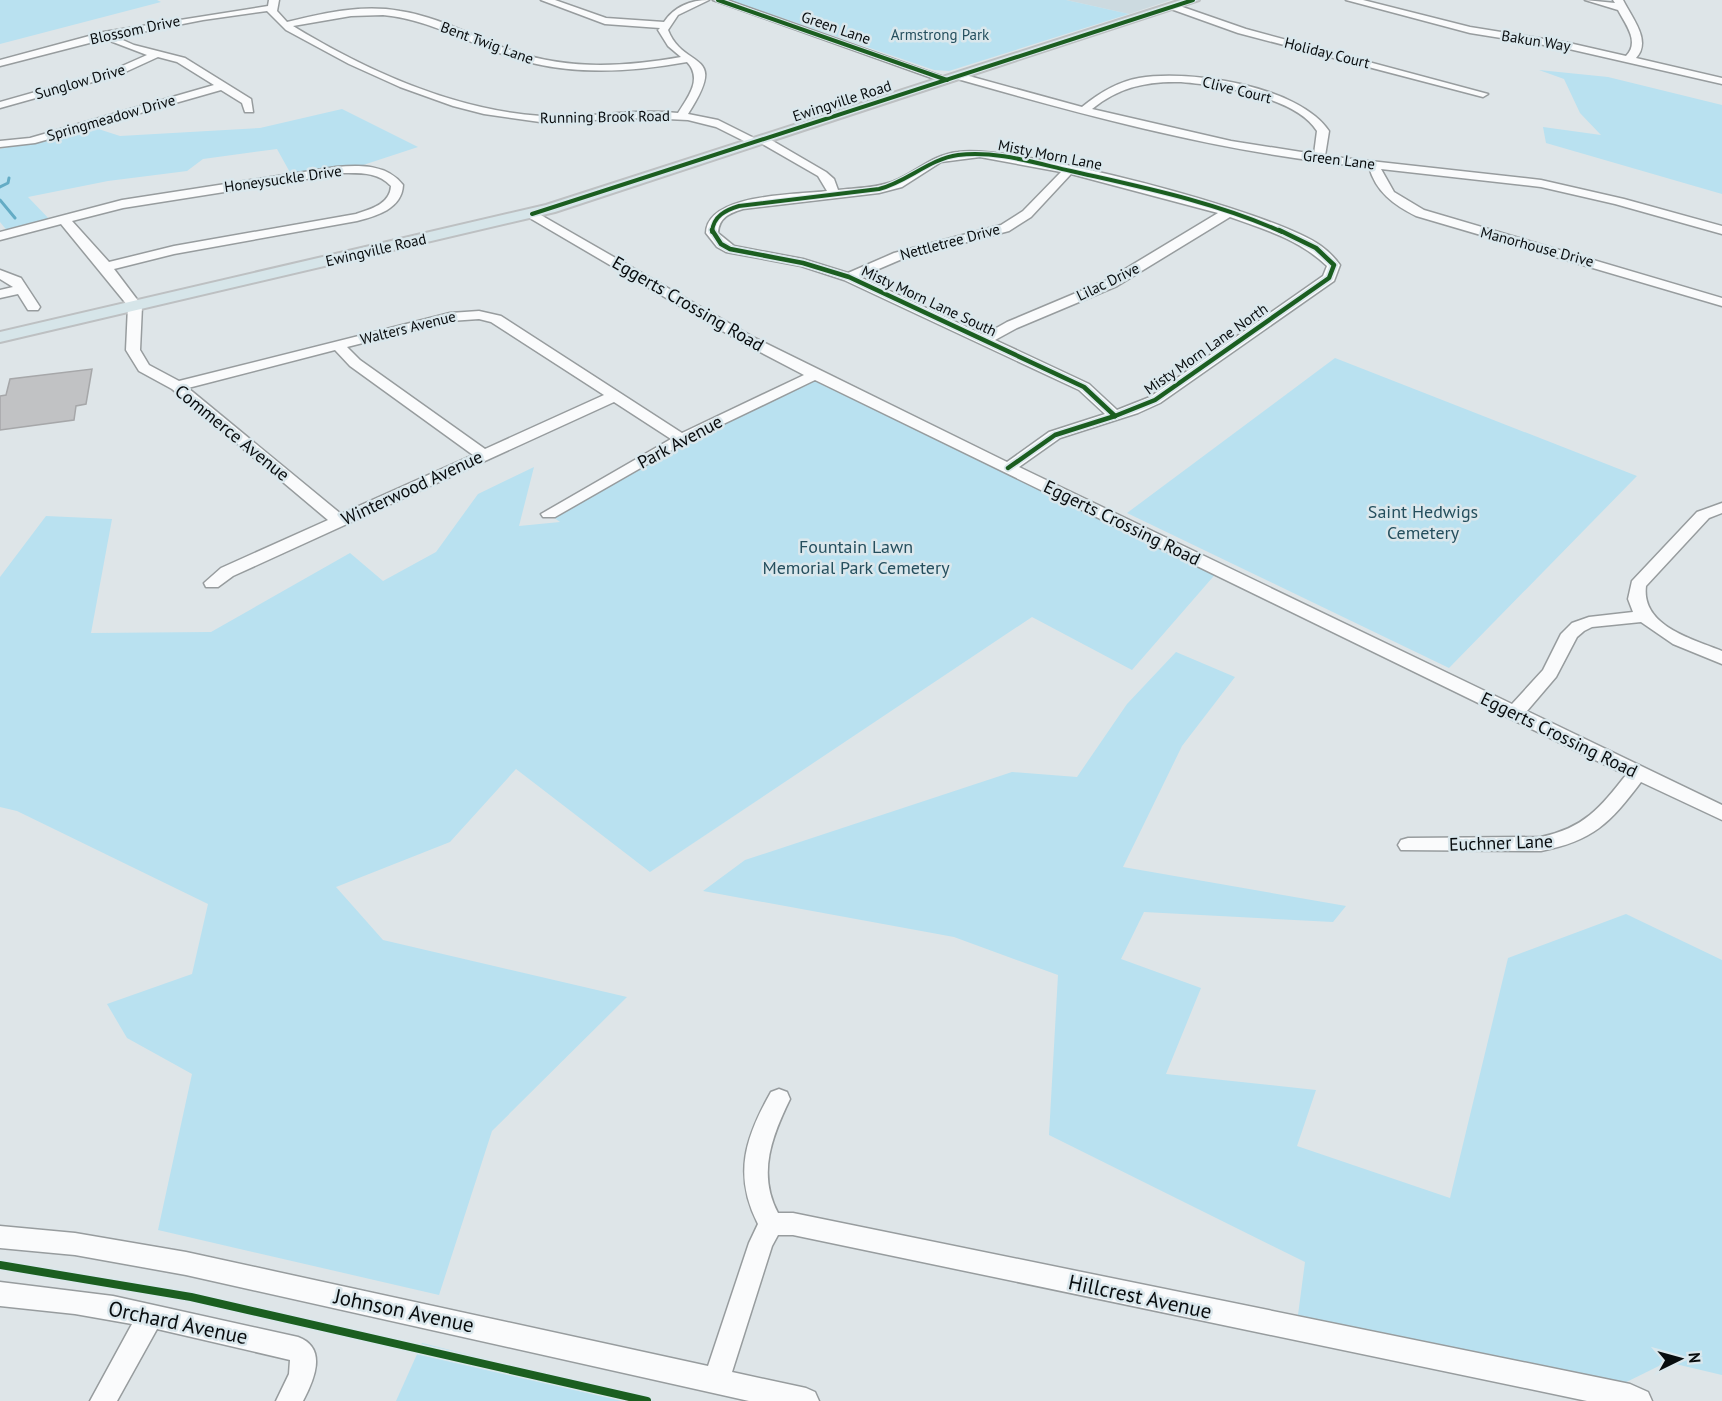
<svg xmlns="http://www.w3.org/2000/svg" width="1722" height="1401" font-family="'PT Sans',sans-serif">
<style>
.built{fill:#ccdae0}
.green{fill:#b9e1f0}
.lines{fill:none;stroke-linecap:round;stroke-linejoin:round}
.stream{stroke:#64acc5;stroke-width:3}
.building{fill:#c1c2c4;stroke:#a6a7a9;stroke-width:1.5}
.minor-casing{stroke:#979c9e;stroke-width:3}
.major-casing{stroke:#bdc0c2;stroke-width:4}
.minor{fill:#fafbfc;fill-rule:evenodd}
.major{fill:#d6e5e9;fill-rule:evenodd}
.cycleway-far2-casing{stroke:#dae7ec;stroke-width:6}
.cycleway-far1-casing{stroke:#dae7ec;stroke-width:8}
.cycleway-casing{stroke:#dae7ec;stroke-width:11}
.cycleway-far2{stroke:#1b5e20;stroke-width:4}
.cycleway-far1{stroke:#1b5e20;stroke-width:4.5}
.cycleway{stroke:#1b5e20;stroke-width:8}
.labels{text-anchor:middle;stroke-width:5;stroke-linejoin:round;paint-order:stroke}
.far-street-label{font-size:15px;fill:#080c0e;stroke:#dae7ec}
.far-park-label{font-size:15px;fill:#254f5e;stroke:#dae7ec}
.street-label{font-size:18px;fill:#080c0e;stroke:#dae7ec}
.park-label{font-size:18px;fill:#254f5e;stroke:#dae7ec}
.near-street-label{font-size:21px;fill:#080c0e;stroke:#dae7ec}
</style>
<rect width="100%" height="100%" fill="#dee5e8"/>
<!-- built -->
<path class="built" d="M 1066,0 L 1171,0 L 1129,14 Z"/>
<!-- green -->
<g class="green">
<path d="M 0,0 L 157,0 L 161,2 L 0,44 Z"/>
<path d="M 730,0 L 1066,0 L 1129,14 L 949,71 L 934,70 Z"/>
<path d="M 1539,70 L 1608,77 L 1722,105 L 1722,194 L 1546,143 L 1543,127 L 1601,135 L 1580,113 L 1564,79 Z"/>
<path d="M 342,109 L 418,147 L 351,169 L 292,176 L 277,149 L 203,159 L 187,171 L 108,181 L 28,197 L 52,222 L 9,233 L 0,222 L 0,149 L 89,126 L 120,136 L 260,128 Z"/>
<path d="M 1335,358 L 1637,476 L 1449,668 L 1127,513 Z"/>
<path d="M 815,375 L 1219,570 L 1132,670 L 1032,617 L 650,872 L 516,769 L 450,842 L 336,887 L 383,940 L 627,997 L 492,1131 L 439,1295 L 158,1230 L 192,1074 L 127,1038 L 107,1004 L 192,974 L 208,904 L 17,811 L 0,807 L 0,577 L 46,516 L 112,519 L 91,633 L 211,632 L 350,553 L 383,581 L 436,552 L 478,494 L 534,467 L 519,526 L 560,522 L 549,514 L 681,439 Z"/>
<path d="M 1176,652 L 1235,677 L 1182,746 L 1123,867 L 1346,906 L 1333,922 L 1144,912 L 1121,959 L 1201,988 L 1166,1074 L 1316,1090 L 1297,1146 L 1450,1198 L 1508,958 L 1626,914 L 1722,960 L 1722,1375 L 1667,1362 L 1594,1398 L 1296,1330 L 1305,1262 L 1049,1135 L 1058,975 L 954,937 L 703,891 L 745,860 L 1012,772 L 1077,777 L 1127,704 Z"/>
<path d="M 422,1343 L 655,1401 L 396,1401 Z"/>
</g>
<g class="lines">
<!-- stream -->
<g class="stream">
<path d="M 0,187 L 8,183 L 9,178"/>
<path d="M 0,200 L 15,218"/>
</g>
</g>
<!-- building -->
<path class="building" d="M 92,369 L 86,404 L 76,406 L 74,420 L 0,430 L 0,396 L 6,395 L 10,379 Z"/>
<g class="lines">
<!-- minor casing -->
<g class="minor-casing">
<g id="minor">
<path d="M 269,0 L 279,0 L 277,11 L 287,22 C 324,13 362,4 400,11 C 440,17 475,38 513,51 C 567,70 625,67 681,57 L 668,46 L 658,30 L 660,28 L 605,24 L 541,0 L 555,0 L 606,18 L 664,22 C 674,7 690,0 709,0 L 678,15 L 668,30 C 684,71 730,49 688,114 L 718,120 L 756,139 L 766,137 L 826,172 L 834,179 L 838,190 C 856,188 875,188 892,182 C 916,173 931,155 958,152 C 1016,144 1273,211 1321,246 C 1328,251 1335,258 1340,265 L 1334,281 L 1160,403 L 1138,413 L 1060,438 L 1019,467 L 1512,704 L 1543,670 L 1561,634 L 1572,623 L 1589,617 L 1633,612 L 1628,599 L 1632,581 L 1697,512 L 1722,503 L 1722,513 L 1709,518 L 1646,586 C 1641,626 1692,639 1722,651 L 1722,664 L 1673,644 L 1641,622 L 1592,627 L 1584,631 L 1577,637 L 1556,677 L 1527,711 L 1722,805 L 1722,820 L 1641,782 C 1610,823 1593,841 1541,851 L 1401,850 L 1398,845 L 1401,840 L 1408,838 L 1541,837 C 1584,828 1600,808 1626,775 L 815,380 L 686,442 L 555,517 L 543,517 L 541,514 L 671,439 L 614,402 L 233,576 L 218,587 L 206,587 L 204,583 L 221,568 L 328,520 L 172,389 L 139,371 L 126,350 L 128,306 L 61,224 L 0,240 L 0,232 L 122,200 L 336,167 C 360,165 387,164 403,185 C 402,209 376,216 357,221 L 174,254 L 114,269 L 142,306 L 140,350 L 149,365 L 179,381 L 450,313 L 479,311 L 501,316 L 682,433 L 804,375 L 743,343 L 528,217 L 526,214 L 532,210 L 753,337 L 1007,462 L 1049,432 L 1105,414 L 1079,390 L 844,280 L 801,266 L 726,252 L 717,247 L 706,233 C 707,193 797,195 827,191 L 818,176 L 759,142 L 750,144 L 716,127 L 688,120 L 646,118 L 540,122 L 484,114 L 453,106 L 400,87 L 349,64 L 286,30 L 267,11 L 203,20 L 116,37 L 134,45 L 185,58 L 251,99 L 253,112 L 245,112 L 242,103 L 221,90 L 35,143 L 0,147 L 0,141 L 30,138 L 214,85 L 177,62 L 158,57 L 121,74 L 0,108 L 0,102 L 113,70 L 147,55 L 105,39 L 0,66 L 0,60 L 104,32 L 268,6 ZM 383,15 C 427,19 464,41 505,55 C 564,76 626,73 687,62 C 703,79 688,97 678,113 C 632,108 586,119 541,116 C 454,110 367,71 293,26 L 351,16 ZM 980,157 L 1061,172 L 1023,211 L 1001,225 L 894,253 L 848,273 L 803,259 L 734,246 L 718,233 C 719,217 730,213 743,209 L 879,193 L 902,187 L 941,162 ZM 344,173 C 361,173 378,172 391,186 C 390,204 371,209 356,214 L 174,246 L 109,262 L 72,221 L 123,208 ZM 1071,174 L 1218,213 L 1107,280 L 1007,322 L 984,335 L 860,277 L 902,259 L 1009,231 L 1031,217 ZM 1230,217 C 1264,229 1300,240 1327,266 L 1323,276 L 1150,397 L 1117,410 L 1089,384 L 995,340 L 1017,328 L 1117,286 ZM 479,319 L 491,322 L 604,395 L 485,449 L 360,360 L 347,347 L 450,321 ZM 335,350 L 350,366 L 473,455 L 341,514 L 188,388 Z"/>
<path d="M 713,0 L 727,0 L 952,80 L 943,82 Z"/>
<path d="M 1346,0 L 1363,0 L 1470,27 L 1569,43 L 1626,56 C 1640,42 1626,25 1618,10 L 1585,0 L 1615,3 L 1613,0 L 1623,0 C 1632,18 1652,41 1636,58 L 1722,78 L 1722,84 L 1569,49 L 1470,33 Z"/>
<path d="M 1174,4 L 1246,29 L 1488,94 L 1483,97 L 1238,33 L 1171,9 L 1169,7 Z"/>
<path d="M 958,73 L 1082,107 C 1099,93 1117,82 1139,78 C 1189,69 1299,86 1329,131 L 1325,156 L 1541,180 L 1624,199 L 1722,226 L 1722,234 L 1615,204 L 1541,187 L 1381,169 L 1394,192 L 1424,210 L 1722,298 L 1722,306 L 1416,216 C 1394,205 1376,192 1369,167 C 1227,154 1091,117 954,78 L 953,76 ZM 1181,82 C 1219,85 1296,97 1317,131 L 1314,154 L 1231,141 L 1092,109 C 1119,87 1147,81 1181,82 Z"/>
<path d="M 0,270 L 21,278 L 40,307 L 38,310 L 28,310 L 18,294 L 0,298 L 0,290 L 13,287 L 0,279 Z"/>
<path d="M 779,1089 L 787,1092 L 790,1099 C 772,1136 757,1174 778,1213 L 793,1213 L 1630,1384 L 1648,1392 L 1652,1401 L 1587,1401 L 793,1235 L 778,1235 L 772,1246 L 732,1372 L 806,1388 L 815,1392 L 819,1401 L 749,1401 L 186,1275 L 75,1255 L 0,1248 L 0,1226 L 75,1233 L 186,1252 L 708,1366 L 749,1243 L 758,1224 C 733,1175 745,1138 771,1092 Z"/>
<path d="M 0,1282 L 113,1296 L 298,1337 C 328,1348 314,1380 303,1401 L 276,1401 L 289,1374 L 290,1360 L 157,1329 L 117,1401 L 90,1401 L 132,1324 L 75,1314 L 0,1306 Z"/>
</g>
</g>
<!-- major casing -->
<g class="major-casing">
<path id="major" d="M 1181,0 L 1199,0 L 555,212 L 0,342 L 0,332 L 546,205 Z"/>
</g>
<!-- minor -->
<use href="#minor" class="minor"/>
<!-- major -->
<use href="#major" class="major"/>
<!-- cycleway-far2 casing -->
<g class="cycleway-far2-casing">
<g id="cycleway-far2">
<path d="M 718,0 L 947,80"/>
<path d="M 532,214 L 1193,0"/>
<path d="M 712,232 C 713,216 726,210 739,206 L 879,189 C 907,182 929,159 958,155 C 995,150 1035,163 1071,171 C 1141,187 1216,202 1282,232"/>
</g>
</g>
<!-- cycleway-far1 casing -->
<g class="cycleway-far1-casing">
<g id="cycleway-far1">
<path d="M 712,230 L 721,244 L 730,249 L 803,263 L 849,277 L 1084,387 L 1115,416"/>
<path d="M 1115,416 L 1155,400 L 1329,278 L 1334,265 L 1316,248 L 1279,230"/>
<path d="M 1008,468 L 1055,435 L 1115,416"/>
</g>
</g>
<!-- cycleway casing -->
<g class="cycleway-casing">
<path id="cycleway" d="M 0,1265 L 191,1297 L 647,1401"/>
</g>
<!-- cycleway-far2 -->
<use href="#cycleway-far2" class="cycleway-far2"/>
<!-- cycleway-far1 -->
<use href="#cycleway-far1" class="cycleway-far1"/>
<!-- cycleway -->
<use href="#cycleway" class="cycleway"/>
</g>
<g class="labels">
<!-- far-street labels -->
<g class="far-street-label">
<text transform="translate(836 28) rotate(19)" y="5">Green Lane</text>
<text transform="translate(135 30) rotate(-12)" y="5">Blossom Drive</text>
<text transform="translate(1536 41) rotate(9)" y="5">Bakun Way</text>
<text transform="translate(487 43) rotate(20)" y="5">Bent Twig Lane</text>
<text transform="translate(1327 53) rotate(14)" y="5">Holiday Court</text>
<text transform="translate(80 82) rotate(-16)" y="5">Sunglow Drive</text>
<text transform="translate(1237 90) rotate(14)" y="5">Clive Court</text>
<text transform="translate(842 101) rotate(-18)" y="5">Ewingville Road</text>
<text transform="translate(605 117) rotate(-1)" y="5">Running Brook Road</text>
<text transform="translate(111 118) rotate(-16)" y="5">Springmeadow Drive</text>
<text transform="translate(1050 155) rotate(11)" y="5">Misty Morn Lane</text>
<text transform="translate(1339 160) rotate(7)" y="5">Green Lane</text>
<text transform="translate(283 179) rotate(-8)" y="5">Honeysuckle Drive</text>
<text transform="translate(950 242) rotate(-15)" y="5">Nettletree Drive</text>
<text transform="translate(1537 247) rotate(15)" y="5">Manorhouse Drive</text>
<text transform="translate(376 250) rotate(-13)" y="5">Ewingville Road</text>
<text transform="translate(1108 282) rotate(-26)" y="5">Lilac Drive</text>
<text transform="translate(929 301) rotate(25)" y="5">Misty Morn Lane South</text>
<text transform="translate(408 328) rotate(-14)" y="5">Walters Avenue</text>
<text transform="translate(1206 349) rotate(-35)" y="5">Misty Morn Lane North</text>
</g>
<!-- far-park labels -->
<g class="far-park-label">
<text x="940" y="40">Armstrong Park</text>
</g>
<!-- street labels -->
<g class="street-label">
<text transform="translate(688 304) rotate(30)" y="6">Eggerts Crossing Road</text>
<text transform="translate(232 433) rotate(39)" y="6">Commerce Avenue</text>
<text transform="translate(680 442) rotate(-28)" y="6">Park Avenue</text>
<text transform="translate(412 488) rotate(-25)" y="6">Winterwood Avenue</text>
<text transform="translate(1122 523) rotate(26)" y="6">Eggerts Crossing Road</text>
<text transform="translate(1559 735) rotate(26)" y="6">Eggerts Crossing Road</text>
<text transform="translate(1501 843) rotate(-2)" y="6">Euchner Lane</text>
</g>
<!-- park labels -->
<g class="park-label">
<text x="1423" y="518">Saint Hedwigs<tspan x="1423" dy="21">Cemetery</tspan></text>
<text x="856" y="553">Fountain Lawn<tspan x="856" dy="21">Memorial Park Cemetery</tspan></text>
</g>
<!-- near-street labels -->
<g class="near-street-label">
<text transform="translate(1140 1297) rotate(12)" y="7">Hillcrest Avenue</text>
<text transform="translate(404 1311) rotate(12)" y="7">Johnson Avenue</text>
<text transform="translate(178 1323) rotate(12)" y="7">Orchard Avenue</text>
</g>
</g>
<!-- north arrow -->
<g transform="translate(1680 1359) rotate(85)" stroke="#dae7ec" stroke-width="4.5" paint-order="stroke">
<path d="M0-4.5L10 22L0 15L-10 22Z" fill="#080c0e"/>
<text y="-9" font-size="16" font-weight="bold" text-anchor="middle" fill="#080c0e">N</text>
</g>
</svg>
